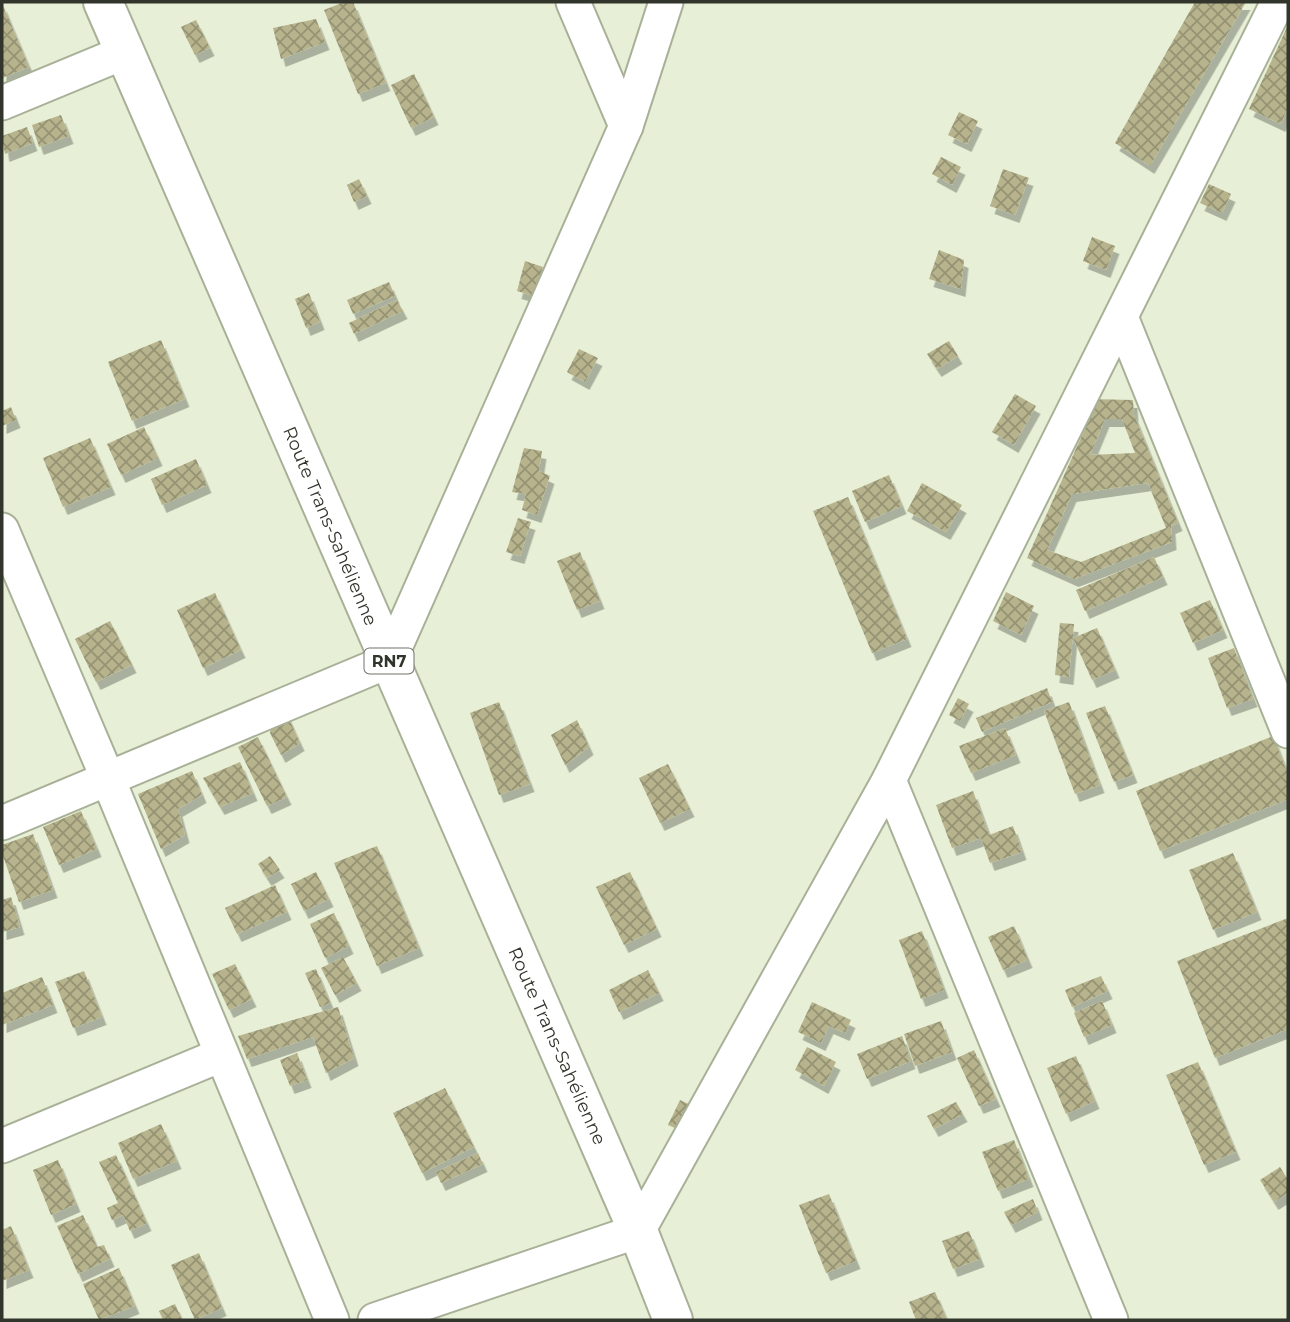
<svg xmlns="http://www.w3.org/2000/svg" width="1290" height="1322" font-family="Montserrat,sans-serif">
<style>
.building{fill:url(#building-cross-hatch);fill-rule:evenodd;filter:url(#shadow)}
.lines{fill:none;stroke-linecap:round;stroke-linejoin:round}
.street-casing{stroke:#a8b198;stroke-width:37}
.highway-casing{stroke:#a8b198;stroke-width:42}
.street{stroke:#fff;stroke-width:33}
.highway{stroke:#fff;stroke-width:38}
.labels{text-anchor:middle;stroke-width:7;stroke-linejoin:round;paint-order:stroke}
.shield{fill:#fff;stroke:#6f726b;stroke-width:2}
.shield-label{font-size:16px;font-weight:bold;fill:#31352b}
.street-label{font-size:18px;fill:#31352b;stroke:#fff}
</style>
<defs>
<pattern id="building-cross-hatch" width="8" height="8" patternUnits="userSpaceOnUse" patternTransform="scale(1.75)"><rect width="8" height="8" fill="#b7b48d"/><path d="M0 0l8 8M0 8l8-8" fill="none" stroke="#959373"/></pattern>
<filter id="shadow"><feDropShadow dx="4.5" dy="8" stdDeviation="0" flood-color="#0004"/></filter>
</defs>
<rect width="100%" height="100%" fill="#e7f0d6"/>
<!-- building -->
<g class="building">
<path d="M 344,2 L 353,2 L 386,83 L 358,94 L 324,10 Z"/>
<path d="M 1195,2 L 1246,2 L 1150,166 L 1115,143 Z"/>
<path d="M 2,3 L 29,67 L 2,78 Z"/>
<path d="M 316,19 L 325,42 L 281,59 L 273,28 Z"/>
<path d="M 196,20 L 210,48 L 195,55 L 181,27 Z"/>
<path d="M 1288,25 L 1288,107 L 1281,124 L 1249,109 Z"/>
<path d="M 414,74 L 434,117 L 411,128 L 391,85 Z"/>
<path d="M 959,112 L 978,121 L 967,144 L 948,135 Z"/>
<path d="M 61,115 L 69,136 L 39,147 L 32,125 Z"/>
<path d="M 27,127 L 33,143 L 5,154 L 2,136 Z"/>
<path d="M 941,157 L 961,167 L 952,185 L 932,174 Z"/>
<path d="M 1003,169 L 1029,178 L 1015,215 L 990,206 Z"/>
<path d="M 359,179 L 367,196 L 354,202 L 347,185 Z"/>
<path d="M 1209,184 L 1231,194 L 1222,213 L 1200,203 Z"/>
<path d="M 1092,237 L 1115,246 L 1106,270 L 1083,261 Z"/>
<path d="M 939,250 L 964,260 L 961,289 L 929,279 Z"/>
<path d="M 525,261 L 543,267 L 534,296 L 517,291 Z"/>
<path d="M 389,282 L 395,296 L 353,314 L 347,300 Z"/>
<path d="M 309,293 L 320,322 L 306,328 L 295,299 Z"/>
<path d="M 397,300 L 403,311 L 354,334 L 349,323 Z"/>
<path d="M 161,340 L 185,399 L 132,421 L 108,362 Z"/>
<path d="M 949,341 L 958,356 L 937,369 L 927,354 Z"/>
<path d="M 579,349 L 598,358 L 585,382 L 567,372 Z"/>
<path d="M 1015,394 L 1036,406 L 1014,445 L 992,432 Z"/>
<path d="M 1092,399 L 1133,400 L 1134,415 L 1178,523 L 1171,526 L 1172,542 L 1074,579 L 1027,558 L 1092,413 ZM 1105,419 L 1122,419 L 1135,453 L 1090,455 ZM 1148,483 L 1166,528 L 1081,562 L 1047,550 L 1072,494 Z"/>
<path d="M 11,407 L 16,420 L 2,426 L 2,411 Z"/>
<path d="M 144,427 L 158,458 L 121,475 L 107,444 Z"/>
<path d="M 90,438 L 111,487 L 63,507 L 43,458 Z"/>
<path d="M 524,448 L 542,451 L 539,471 L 550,476 L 537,515 L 522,510 L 526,494 L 512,492 Z"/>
<path d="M 196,459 L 207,485 L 162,505 L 151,479 Z"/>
<path d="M 889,475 L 902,506 L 865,522 L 852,491 Z"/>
<path d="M 922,483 L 962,505 L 946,532 L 907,511 Z"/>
<path d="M 848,497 L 907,639 L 872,653 L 813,511 Z"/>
<path d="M 518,518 L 531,522 L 520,556 L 506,552 Z"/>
<path d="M 580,552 L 600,601 L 577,610 L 557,561 Z"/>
<path d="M 1154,557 L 1163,577 L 1085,611 L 1076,590 Z"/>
<path d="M 1006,592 L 1034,606 L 1021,635 L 993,621 Z"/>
<path d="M 215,593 L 241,650 L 203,668 L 177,610 Z"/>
<path d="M 1210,600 L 1223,630 L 1193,643 L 1180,613 Z"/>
<path d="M 110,621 L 132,665 L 96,682 L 75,639 Z"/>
<path d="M 1060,623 L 1074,624 L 1069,677 L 1055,675 Z"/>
<path d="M 1097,628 L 1115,670 L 1092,680 L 1073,638 Z"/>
<path d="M 1234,648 L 1253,699 L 1227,708 L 1208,658 Z"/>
<path d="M 1047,688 L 1052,702 L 982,732 L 976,718 Z"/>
<path d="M 958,698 L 969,704 L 960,721 L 949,715 Z"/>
<path d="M 499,702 L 530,784 L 499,795 L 470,713 Z"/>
<path d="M 1069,702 L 1100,785 L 1075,794 L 1044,711 Z"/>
<path d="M 1105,706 L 1133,775 L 1114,782 L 1086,713 Z"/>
<path d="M 285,710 L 300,743 L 281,755 L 270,733 L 274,715 Z"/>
<path d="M 577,720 L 589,747 L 565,765 L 551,735 Z"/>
<path d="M 1005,728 L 1016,755 L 971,773 L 959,746 Z"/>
<path d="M 1273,736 L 1288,775 L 1288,799 L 1160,851 L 1136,791 Z"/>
<path d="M 258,737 L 287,797 L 267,806 L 238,747 Z"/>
<path d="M 240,762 L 253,793 L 220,807 L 203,778 Z"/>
<path d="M 668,764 L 690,809 L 660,823 L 639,778 Z"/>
<path d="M 192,771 L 202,795 L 178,809 L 185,835 L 161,849 L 138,794 Z"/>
<path d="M 973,791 L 989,835 L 1013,826 L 1022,852 L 990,863 L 981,838 L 952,848 L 936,805 Z"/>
<path d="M 81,811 L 97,849 L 59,865 L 43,827 Z"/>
<path d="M 33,834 L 53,890 L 19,902 L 2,853 L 2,845 Z"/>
<path d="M 377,846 L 419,948 L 377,966 L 334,863 Z"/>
<path d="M 1233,853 L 1257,912 L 1213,930 L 1189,870 Z"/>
<path d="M 270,856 L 280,870 L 267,878 L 258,864 Z"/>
<path d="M 316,872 L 329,899 L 304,911 L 291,884 Z"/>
<path d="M 630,872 L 657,929 L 624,945 L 596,887 Z"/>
<path d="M 275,885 L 287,912 L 237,934 L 225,908 Z"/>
<path d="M 11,897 L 20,927 L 2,932 L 2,900 Z"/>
<path d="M 334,913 L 349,946 L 325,958 L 310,924 Z"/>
<path d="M 1288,918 L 1288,1029 L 1215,1058 L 1177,961 Z"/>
<path d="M 1014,926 L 1028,960 L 1003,970 L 988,937 Z"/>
<path d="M 922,931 L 944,990 L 921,999 L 899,940 Z"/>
<path d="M 343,957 L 357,983 L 335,995 L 321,968 Z"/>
<path d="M 235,964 L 252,999 L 229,1010 L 212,974 Z"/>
<path d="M 316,969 L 330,1003 L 320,1007 L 305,973 Z"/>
<path d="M 648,970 L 659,993 L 619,1012 L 609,990 Z"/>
<path d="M 84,971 L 102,1017 L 73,1028 L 55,982 Z"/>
<path d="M 1101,976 L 1108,991 L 1072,1007 L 1065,990 Z"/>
<path d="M 42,977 L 53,1005 L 2,1025 L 2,993 Z"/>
<path d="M 1102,1001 L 1112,1025 L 1084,1037 L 1074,1013 Z"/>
<path d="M 812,1002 L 851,1020 L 845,1033 L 829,1026 L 821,1043 L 798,1032 Z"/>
<path d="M 338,1007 L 354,1058 L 326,1073 L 313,1037 L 247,1059 L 238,1036 Z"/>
<path d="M 941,1021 L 952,1052 L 915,1066 L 904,1034 Z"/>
<path d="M 902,1036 L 911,1061 L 867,1079 L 857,1054 Z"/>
<path d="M 807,1047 L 836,1062 L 824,1086 L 795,1070 Z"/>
<path d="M 974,1050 L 996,1099 L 979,1106 L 957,1058 Z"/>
<path d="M 297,1053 L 307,1080 L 290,1086 L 280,1060 Z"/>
<path d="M 1076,1056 L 1095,1101 L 1066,1114 L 1047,1068 Z"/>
<path d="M 1198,1062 L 1236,1152 L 1204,1165 L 1166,1075 Z"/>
<path d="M 445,1088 L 474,1147 L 422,1173 L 393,1113 Z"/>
<path d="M 680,1100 L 695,1107 L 684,1132 L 668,1125 Z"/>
<path d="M 956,1102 L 963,1114 L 934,1129 L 927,1116 Z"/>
<path d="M 161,1124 L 177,1161 L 133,1179 L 118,1143 Z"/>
<path d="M 1014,1140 L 1029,1179 L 998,1191 L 982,1152 Z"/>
<path d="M 478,1153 L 483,1164 L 441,1183 L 436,1172 Z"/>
<path d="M 116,1155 L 147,1223 L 130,1231 L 123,1215 L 112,1220 L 107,1208 L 118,1203 L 99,1162 Z"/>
<path d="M 58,1160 L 76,1204 L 51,1215 L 33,1170 Z"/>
<path d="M 1280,1167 L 1288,1180 L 1288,1193 L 1274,1202 L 1260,1180 Z"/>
<path d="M 829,1194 L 856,1261 L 826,1273 L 799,1205 Z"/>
<path d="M 1033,1199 L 1038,1212 L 1011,1225 L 1004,1212 Z"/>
<path d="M 83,1215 L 97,1247 L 104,1245 L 110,1259 L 78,1274 L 57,1226 Z"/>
<path d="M 11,1226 L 29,1270 L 2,1281 L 2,1230 Z"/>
<path d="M 969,1231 L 980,1259 L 953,1269 L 942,1241 Z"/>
<path d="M 199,1253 L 222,1308 L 195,1320 L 171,1265 Z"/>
<path d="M 119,1268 L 135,1306 L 99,1320 L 83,1284 Z"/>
<path d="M 935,1292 L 947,1320 L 916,1320 L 909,1302 Z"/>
<path d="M 175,1304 L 182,1320 L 163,1320 L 159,1311 Z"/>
</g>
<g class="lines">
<!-- street casing -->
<g class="street-casing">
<g id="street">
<path d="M 573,2 L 626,126"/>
<path d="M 2,103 L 125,52"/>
<path d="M 1121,317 L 1288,731"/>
<path d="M 2,530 L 108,779 L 332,1320"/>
<path d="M 889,780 L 1111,1320"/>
<path d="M 2,823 L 389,661 L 626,126 L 666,2"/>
<path d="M 2,1146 L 221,1055"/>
<path d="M 375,1320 L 638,1231 L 889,780 L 1278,2"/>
</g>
</g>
<!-- highway casing -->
<g class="highway-casing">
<path id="highway" d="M 103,2 L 638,1231 L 673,1320"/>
</g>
<!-- street -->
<use href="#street" class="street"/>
<!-- highway -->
<use href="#highway" class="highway"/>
</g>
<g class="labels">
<!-- shield labels -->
<rect class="shield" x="364.5" y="648.5" width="49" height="25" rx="5"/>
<g class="shield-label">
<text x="389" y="667">RN7</text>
</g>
<!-- street labels -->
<g class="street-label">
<text transform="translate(330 526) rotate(67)" y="6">Route Trans-Sahélienne</text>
<text transform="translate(557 1046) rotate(66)" y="6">Route Trans-Sahélienne</text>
</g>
</g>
<!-- border -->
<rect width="1290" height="1322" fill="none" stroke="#31352b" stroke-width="7"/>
</svg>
